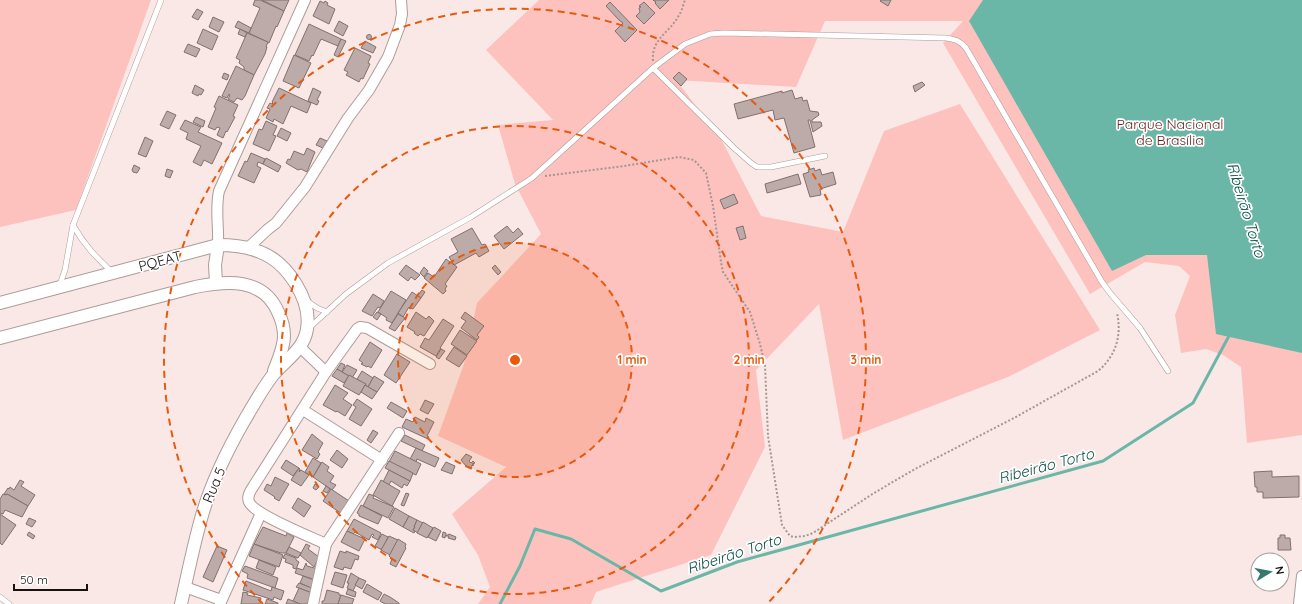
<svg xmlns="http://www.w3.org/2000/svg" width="1302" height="604" font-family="Quicksand,sans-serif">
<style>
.green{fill:#fdc2bd}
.water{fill:#6ab7a8}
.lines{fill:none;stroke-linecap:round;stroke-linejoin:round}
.stream{stroke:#6ab7a8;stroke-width:3}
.building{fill:#bcaba9;stroke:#80706e}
.service-casing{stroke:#ac9c9a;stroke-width:6}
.minor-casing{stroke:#ac9c9a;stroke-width:12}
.tertiary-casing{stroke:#ac9c9a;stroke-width:14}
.path{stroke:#a39694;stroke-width:2;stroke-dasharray:2 2;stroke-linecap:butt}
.service{stroke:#fff;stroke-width:5}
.minor{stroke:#fff;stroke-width:10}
.tertiary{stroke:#fff;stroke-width:12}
.ring{fill:none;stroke:#e8590c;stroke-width:2;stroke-dasharray:7 5}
.labels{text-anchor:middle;stroke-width:3.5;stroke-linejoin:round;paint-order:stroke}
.park-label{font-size:14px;fill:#712322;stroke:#fff}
.street-label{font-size:14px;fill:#171110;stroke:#fff}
.water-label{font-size:15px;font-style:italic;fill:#0b5045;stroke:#fff}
.centre{fill:#e8590c;stroke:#fff;stroke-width:2}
.ring-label{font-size:12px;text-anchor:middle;font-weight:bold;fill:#e8590c;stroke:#fff;stroke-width:3.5;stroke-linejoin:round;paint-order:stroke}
</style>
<rect width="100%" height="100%" fill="#fae8e6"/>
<!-- green -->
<g class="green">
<path d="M 0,0 L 151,0 L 76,210 L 0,227 Z"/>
<path d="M 539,0 L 1302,0 L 1302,435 L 1247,443 L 1241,367 L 1223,355 L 1206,349 L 1181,353 L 1175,315 L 1190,276 L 1179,266 L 1145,262 L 1090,294 L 943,43 L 963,21 L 825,21 L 796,87 L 676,80 L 721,139 L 761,216 L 843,232 L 884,131 L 960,104 L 1100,330 L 1008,377 L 843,440 L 819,304 L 756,370 L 765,447 L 711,555 L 596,592 L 591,604 L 478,604 L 490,587 L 478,555 L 452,514 L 506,467 L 438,436 L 464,364 L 477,303 L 541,234 L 515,184 L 498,125 L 553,120 L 486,50 Z"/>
</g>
<!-- water -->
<path class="water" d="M 983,0 L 1302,0 L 1302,353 L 1216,334 L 1207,255 L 1146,255 L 1112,271 L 969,21 Z"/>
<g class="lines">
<!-- stream -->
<path class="stream" d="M 500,604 L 520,566 L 535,529 L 571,539 L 661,591 L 737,562 L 1103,461 L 1193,403 L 1230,334"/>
</g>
<!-- building -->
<g class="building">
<path d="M 255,0 L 260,0 L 284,11 L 277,27 L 276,26 L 269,43 L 249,33 L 260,8 L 253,5 Z"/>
<path d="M 262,0 L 289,0 L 284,11 Z"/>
<path d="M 653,0 L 669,0 L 660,9 L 655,3 L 656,2 Z"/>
<path d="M 881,0 L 891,0 L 888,6 L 880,1 Z"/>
<path d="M 320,1 L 324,3 L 325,1 L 328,3 L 327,5 L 335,9 L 329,24 L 313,16 Z"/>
<path d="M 610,2 L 637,30 L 625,42 L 615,31 L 623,23 L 619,20 L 606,6 Z"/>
<path d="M 644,2 L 655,13 L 644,24 L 636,16 L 640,12 L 639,8 L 641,7 L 639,6 Z"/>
<path d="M 197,9 L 203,12 L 198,20 L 192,17 Z"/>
<path d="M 213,17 L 224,22 L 219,32 L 209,27 Z"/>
<path d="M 238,21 L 251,28 L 249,33 L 235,27 Z"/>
<path d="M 339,21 L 348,26 L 343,36 L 334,31 Z"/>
<path d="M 309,24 L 341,39 L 338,46 L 321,39 L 313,56 L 312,55 L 309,61 L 295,55 Z"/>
<path d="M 203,29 L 218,36 L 212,50 L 197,43 Z"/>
<path d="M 240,29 L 247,33 L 245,37 L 238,34 Z"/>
<path d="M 247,33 L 268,42 L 266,47 L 267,47 L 265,54 L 254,75 L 244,70 L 244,67 L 239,63 L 240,60 L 236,58 Z"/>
<circle cx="369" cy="37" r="2.5"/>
<path d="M 341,39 L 346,41 L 338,57 L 334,55 Z"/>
<path d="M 365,41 L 376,47 L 373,53 L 361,48 Z"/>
<path d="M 188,44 L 200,49 L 196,57 L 184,52 Z"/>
<path d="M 355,48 L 371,56 L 368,63 L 370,64 L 363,79 L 361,78 L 359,82 L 346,75 L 348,72 L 344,70 Z"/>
<path d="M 294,55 L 311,63 L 299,88 L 283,81 Z"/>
<path d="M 236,66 L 254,75 L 245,96 L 242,100 L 237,98 L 234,102 L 228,99 L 230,95 L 229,94 L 227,98 L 222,96 Z"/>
<path d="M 679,72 L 687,79 L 681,86 L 673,78 Z"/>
<path d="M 224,73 L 229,75 L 227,80 L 222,78 Z"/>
<path d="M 922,82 L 925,85 L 915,92 L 913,86 Z"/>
<path d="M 195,85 L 204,90 L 201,95 L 199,94 L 198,96 L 192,93 Z"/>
<path d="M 279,88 L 311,103 L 307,113 L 291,106 L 283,124 L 274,119 L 273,122 L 266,118 L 270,109 L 267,108 L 270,103 L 272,104 L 273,103 L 272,102 Z"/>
<path d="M 313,88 L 321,92 L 317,100 L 319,101 L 317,105 L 308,101 Z"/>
<path d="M 792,90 L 795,99 L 802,97 L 803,101 L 807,100 L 810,111 L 818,112 L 819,115 L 812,120 L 812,122 L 821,122 L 822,126 L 813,132 L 810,120 L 808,120 L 815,147 L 794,153 L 784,118 L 775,120 L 773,110 L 738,119 L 734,104 L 782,91 L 782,93 Z"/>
<path d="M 219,96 L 238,105 L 233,116 L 235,117 L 227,132 L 226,131 L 223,138 L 217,135 L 220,128 L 217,127 L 215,130 L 208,127 L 216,108 L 214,107 Z"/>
<path d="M 167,111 L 176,115 L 169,129 L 160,125 Z"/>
<path d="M 196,117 L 205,121 L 203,127 L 193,122 Z"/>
<path d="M 185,120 L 201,127 L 198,132 L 222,143 L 212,164 L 204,160 L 201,166 L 193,162 L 201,146 L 186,139 L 188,133 L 180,129 Z"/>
<path d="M 266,121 L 277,126 L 273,135 L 276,136 L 269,151 L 253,144 L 259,129 L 262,130 Z"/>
<path d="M 281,128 L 291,133 L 287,141 L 277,136 Z"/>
<path d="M 145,137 L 153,141 L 146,157 L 138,154 Z"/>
<path d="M 320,138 L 327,141 L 323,148 L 316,145 Z"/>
<path d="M 307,148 L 315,152 L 307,172 L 301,169 L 298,170 L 286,163 L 288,159 L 290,160 L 294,151 L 304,155 Z"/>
<path d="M 251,153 L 265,159 L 263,164 L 258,162 L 257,166 L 261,168 L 254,183 L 238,176 L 245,161 L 247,162 Z"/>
<path d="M 266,158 L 281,166 L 278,172 L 263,164 Z"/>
<path d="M 134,165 L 140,168 L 137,173 L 133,172 L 132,170 Z"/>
<path d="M 814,168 L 815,171 L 820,169 L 822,175 L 833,172 L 836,184 L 820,189 L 821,195 L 810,197 L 803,174 L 809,172 L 808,170 Z"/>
<path d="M 167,169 L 173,171 L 170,178 L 165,176 Z"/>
<path d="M 798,174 L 801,184 L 767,193 L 765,184 Z"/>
<path d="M 734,194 L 738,203 L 724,209 L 720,200 Z"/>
<path d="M 507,226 L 513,233 L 518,228 L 523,234 L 504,249 L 494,236 Z"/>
<path d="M 743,226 L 746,238 L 740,240 L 736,228 Z"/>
<path d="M 472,228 L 482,245 L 485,244 L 489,251 L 479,257 L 476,253 L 454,265 L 449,257 L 458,252 L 451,239 Z"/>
<path d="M 446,259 L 457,267 L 445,284 L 447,286 L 445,289 L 446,291 L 443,294 L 424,278 L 428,273 L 434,277 Z"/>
<path d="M 406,265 L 420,275 L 415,280 L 411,277 L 408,281 L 399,274 Z"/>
<path d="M 495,265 L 501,272 L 498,275 L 492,268 Z"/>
<path d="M 424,267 L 428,271 L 424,277 L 420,273 Z"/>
<path d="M 422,290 L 425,292 L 421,298 L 417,296 Z"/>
<path d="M 391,291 L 406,300 L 392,323 L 386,320 L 387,318 L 378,312 Z"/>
<path d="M 412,292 L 421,298 L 413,309 L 409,307 L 403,317 L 398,313 Z"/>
<path d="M 373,294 L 384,301 L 380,308 L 378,307 L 372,316 L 362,311 Z"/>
<path d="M 377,312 L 381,314 L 377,320 L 373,317 Z"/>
<path d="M 416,312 L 426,319 L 429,316 L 434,321 L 424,336 L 420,334 L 418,336 L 414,333 L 415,332 L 407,327 Z"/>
<path d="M 465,312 L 484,326 L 477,335 L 479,337 L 477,340 L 461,328 L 466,321 L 461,318 Z"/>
<path d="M 398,314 L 405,318 L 395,331 L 389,328 Z"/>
<path d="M 443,319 L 454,326 L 440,348 L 441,348 L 436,356 L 420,347 L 425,338 L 429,340 Z"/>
<path d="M 460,330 L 477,341 L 467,355 L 451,344 Z"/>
<path d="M 370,342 L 382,350 L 371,368 L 368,366 L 367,367 L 361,364 L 363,363 L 359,360 Z"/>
<path d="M 454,347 L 467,356 L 459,367 L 446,359 Z"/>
<path d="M 441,349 L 445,351 L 439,359 L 436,357 Z"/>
<path d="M 397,354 L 410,362 L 396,383 L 384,375 Z"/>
<path d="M 341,363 L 345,365 L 342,372 L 337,369 Z"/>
<path d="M 347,365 L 357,370 L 352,378 L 342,372 Z"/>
<path d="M 337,369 L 349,376 L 344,383 L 332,376 Z"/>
<path d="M 362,371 L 373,378 L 368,387 L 357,379 Z"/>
<path d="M 349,375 L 366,384 L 359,395 L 343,386 Z"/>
<path d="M 374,376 L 384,382 L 377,392 L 368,387 Z"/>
<path d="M 335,385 L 348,393 L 343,399 L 352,405 L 345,416 L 337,411 L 336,412 L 323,405 Z"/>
<path d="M 365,385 L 377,392 L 372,399 L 361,392 Z"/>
<path d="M 357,399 L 372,409 L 361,426 L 349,419 L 356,407 L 353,405 Z"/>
<path d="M 425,400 L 434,404 L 428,414 L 420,410 Z"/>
<path d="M 391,402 L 407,411 L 403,418 L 387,408 Z"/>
<path d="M 415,417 L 425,422 L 426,418 L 434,422 L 427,436 L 429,437 L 428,439 L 402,427 L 406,419 L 413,422 Z"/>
<path d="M 373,430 L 378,433 L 371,443 L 367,440 Z"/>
<path d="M 312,434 L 323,443 L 318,452 L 320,454 L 317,459 L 302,450 Z"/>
<path d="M 405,435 L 425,445 L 422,451 L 401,441 Z"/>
<path d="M 416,448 L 439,458 L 435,467 L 417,459 L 416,462 L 410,459 Z"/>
<path d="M 337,450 L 348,459 L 342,468 L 330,460 Z"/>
<path d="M 395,451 L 421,464 L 416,475 L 389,462 Z"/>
<path d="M 466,454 L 472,457 L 469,461 L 471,463 L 473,461 L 475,463 L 472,464 L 474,465 L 471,466 L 472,468 L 466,466 L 461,460 Z"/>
<path d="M 313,458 L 321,463 L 313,477 L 305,472 Z"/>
<path d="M 286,460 L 299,468 L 293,476 L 281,468 Z"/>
<path d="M 389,461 L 413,473 L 410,481 L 385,468 Z"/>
<path d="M 322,462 L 329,467 L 327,471 L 334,476 L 330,482 L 336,485 L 332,490 L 313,477 Z"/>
<path d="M 446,462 L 455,466 L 452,474 L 441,470 Z"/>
<path d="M 299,468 L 300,469 L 299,472 L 301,470 L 309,475 L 301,486 L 291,480 Z"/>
<path d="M 389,470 L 410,481 L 407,486 L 404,484 L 402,488 L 391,481 L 389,485 L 383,482 Z"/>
<path d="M 1272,471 L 1272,477 L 1299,476 L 1299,497 L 1263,498 L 1263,492 L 1257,492 L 1257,487 L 1255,487 L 1254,472 Z"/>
<path d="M 275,477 L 289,484 L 279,501 L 274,498 L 275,497 L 264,490 L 267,484 L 271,486 Z"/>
<path d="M 20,480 L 24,482 L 21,486 L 35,495 L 28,506 L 7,494 L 6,495 L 4,494 L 8,488 L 9,489 L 10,487 L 14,490 Z"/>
<path d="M 381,480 L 400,491 L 392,506 L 373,495 Z"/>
<path d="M 315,484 L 319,487 L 316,490 L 313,488 Z"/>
<path d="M 326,486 L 330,489 L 327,493 L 323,491 Z"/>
<path d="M 331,489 L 352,503 L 342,514 L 323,501 Z"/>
<path d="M 406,493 L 409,494 L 404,506 L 401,505 Z"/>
<path d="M 3,494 L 6,495 L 7,494 L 28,506 L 22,517 L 5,510 L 3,514 L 0,513 L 0,499 Z"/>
<path d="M 369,494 L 374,496 L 373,498 L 394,507 L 388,518 L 363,506 Z"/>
<path d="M 298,498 L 311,506 L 304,517 L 292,508 Z"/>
<path d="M 361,505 L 382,516 L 378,524 L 359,516 L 359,514 L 357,513 Z"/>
<path d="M 395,508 L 409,516 L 403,527 L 389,519 Z"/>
<path d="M 0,514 L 16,525 L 2,545 L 0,543 Z"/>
<path d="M 409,516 L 417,520 L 414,527 L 415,527 L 413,530 L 415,531 L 414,533 L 403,527 Z"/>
<path d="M 29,518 L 36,521 L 32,527 L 26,524 Z"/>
<path d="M 354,519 L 381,533 L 378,540 L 372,537 L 374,535 L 372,534 L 369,540 L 355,532 L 353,534 L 347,531 Z"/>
<path d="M 417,520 L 423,523 L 418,533 L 413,530 L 415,527 L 414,527 Z"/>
<path d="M 423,522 L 433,528 L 427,538 L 417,533 Z"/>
<path d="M 263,527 L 286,536 L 287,533 L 294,537 L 286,553 L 281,553 L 254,544 Z"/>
<path d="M 434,527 L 441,531 L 436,541 L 428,537 Z"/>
<path d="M 347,531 L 365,539 L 359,551 L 341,542 Z"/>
<path d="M 29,532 L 35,536 L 33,539 L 27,535 Z"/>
<path d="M 443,532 L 446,533 L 446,536 L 449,534 L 456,537 L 455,540 L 448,538 L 449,536 L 445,536 L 445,538 L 442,537 Z"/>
<path d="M 382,534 L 388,537 L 382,550 L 375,546 Z"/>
<path d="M 1280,535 L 1285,535 L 1285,538 L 1290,538 L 1291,550 L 1278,550 L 1278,538 L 1280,538 Z"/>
<path d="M 389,536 L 398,540 L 390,555 L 381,550 Z"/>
<path d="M 398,539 L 406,544 L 405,547 L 406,548 L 396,567 L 390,564 L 392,559 L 389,556 Z"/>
<path d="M 254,544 L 283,555 L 279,567 L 249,556 Z"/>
<path d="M 306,544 L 310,546 L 308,549 L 319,557 L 314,567 L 300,555 Z"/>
<path d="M 217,546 L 227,550 L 213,582 L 203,577 Z"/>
<path d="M 289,547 L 301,553 L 298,558 L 286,553 Z"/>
<path d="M 340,551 L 346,553 L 346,551 L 359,556 L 358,560 L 355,559 L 351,569 L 344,567 L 343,570 L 334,567 Z"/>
<path d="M 285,554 L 296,558 L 296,560 L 299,562 L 296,569 L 293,568 L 293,565 L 285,562 L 286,559 L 283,558 Z"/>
<path d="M 259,560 L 276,567 L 273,575 L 256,568 Z"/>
<path d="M 306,563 L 307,566 L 318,569 L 318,581 L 295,573 L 297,568 L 303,570 Z"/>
<path d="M 245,566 L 278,578 L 275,588 L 247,578 L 248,574 L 242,571 Z"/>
<path d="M 335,572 L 347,575 L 343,588 L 331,584 Z"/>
<path d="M 351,573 L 359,578 L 353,591 L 347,588 L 349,583 L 347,583 Z"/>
<path d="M 303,576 L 317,581 L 313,589 L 300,583 Z"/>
<path d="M 359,578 L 366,581 L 362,589 L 355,585 Z"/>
<path d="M 246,581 L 271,591 L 272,587 L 284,591 L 281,600 L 274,597 L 273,600 L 243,590 Z"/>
<path d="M 299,583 L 314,589 L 312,593 L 296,587 Z"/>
<path d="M 367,584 L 382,593 L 378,600 L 363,592 Z"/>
<path d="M 299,588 L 312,593 L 307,604 L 300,604 L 293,601 Z"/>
<path d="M 348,589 L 356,592 L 355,597 L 346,594 Z"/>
<path d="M 327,590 L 339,593 L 339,595 L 341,595 L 338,604 L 322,604 L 322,601 L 324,601 Z"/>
<path d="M 243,592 L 248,593 L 247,595 L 261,598 L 260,604 L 241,604 Z"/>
<path d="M 384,594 L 390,597 L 399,603 L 399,604 L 385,604 L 380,601 Z"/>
<path d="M 341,595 L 354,599 L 352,604 L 338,604 Z"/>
<path d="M 267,599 L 278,603 L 278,604 L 265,604 Z"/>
<path d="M 288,599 L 293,601 L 300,604 L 286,604 Z"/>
</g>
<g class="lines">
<!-- service casing -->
<g class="service-casing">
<g id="service">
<path d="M 653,68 L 734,148 L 751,163 L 757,167 L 771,167 L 825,156"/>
<path d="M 73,225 C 84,245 96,257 112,272"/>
<path d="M 59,287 L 65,270 L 73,225 L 161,0"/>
<path d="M 307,301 L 317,308 L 327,312"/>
<path d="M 308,329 L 346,294 L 388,263 L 471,217 L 532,178 L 653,68 L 685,44 L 710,34 L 724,33 L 946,38 C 955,39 960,41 966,48 L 1102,282 L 1110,293 L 1140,328 L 1168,371"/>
<path d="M 0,597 L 9,604"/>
</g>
</g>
<!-- minor casing -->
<g class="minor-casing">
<g id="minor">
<path d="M 218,245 C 219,227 215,209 219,191 L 305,0"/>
<path d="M 248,248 L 267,230 L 276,223 L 305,187 L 348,118 L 369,90 L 388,57 L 400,25 L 402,14 L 401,0"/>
<path d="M 300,347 L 326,372"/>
<path d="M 303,410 L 382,460"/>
<path d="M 326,544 C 311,537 255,515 249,502 C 247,497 249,494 251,490 L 326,372 L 357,329 L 360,327 L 367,328 L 430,364"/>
<path d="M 185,587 L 221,600"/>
<path d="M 220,604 L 261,513"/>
<path d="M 313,604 L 326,544 L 399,433"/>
<path d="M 1299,604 L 1302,576"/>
</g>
</g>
<!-- tertiary casing -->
<g class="tertiary-casing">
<g id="tertiary">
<path d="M 216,283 L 215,265 L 218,245"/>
<path d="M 0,303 L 218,245 C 232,245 246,246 260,252 C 287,262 312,300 307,329 C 304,350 285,360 273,375 C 262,389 253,406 244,421 C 228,449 212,482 203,512 C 194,542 188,573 181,604"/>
<path d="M 0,338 L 195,287 C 226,281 263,277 278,312 C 282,320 284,327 284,336 C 284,348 278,360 274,371"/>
</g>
</g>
<!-- path -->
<g class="path">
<path d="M 653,61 C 651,38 671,32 679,15 C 682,11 683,5 685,0"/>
<path d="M 545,176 L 624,166 L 679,157 L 694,160 L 706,173 L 713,206 L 721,262 L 723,272 L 750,312 L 760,344 L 765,365 L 768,436 L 782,525 L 790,536 L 794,537 L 805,536 L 813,533 L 874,493 L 915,469 L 1014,418 L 1098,371 C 1116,356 1122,335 1117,313"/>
</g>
<!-- service -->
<use href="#service" class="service"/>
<!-- minor -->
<use href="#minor" class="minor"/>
<!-- tertiary -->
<use href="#tertiary" class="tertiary"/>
</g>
<!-- distance rings -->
<circle cx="515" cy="360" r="117" fill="#e8590c" fill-opacity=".12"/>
<g class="ring">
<circle cx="515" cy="360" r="117"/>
<circle cx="515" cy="360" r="234"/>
<path d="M263 604A351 351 0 1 1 767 604"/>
</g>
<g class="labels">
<!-- park labels -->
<g class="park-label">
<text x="1170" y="129">Parque Nacional<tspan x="1170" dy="16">de Brasília</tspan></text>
</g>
<!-- street labels -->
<g class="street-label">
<text transform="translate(160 261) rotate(-15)" y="5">PQEAT</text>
<text transform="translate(214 485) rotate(-67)" y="5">Rua 5</text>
</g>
<!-- water labels -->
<g class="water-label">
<text transform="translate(1246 210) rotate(73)" y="5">Ribeirão Torto</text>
<text transform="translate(1046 466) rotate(-15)" y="5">Ribeirão Torto</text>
<text transform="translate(734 554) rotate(-18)" y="5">Ribeirão Torto</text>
</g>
</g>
<circle cx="515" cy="360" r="6" class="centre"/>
<g class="ring-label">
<text x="632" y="364">1 min</text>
<text x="749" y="364">2 min</text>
<text x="866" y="364">3 min</text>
</g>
<!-- north arrow -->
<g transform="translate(1270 572) rotate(80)"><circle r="19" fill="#ffffff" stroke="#a2a09f"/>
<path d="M0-3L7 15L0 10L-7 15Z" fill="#35796d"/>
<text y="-6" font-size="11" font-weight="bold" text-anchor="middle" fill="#171110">N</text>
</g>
<!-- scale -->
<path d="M14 584v6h73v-6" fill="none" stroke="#171110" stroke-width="2"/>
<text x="20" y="584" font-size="12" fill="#171110" stroke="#ffffff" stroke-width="3" paint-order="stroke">50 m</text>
</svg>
